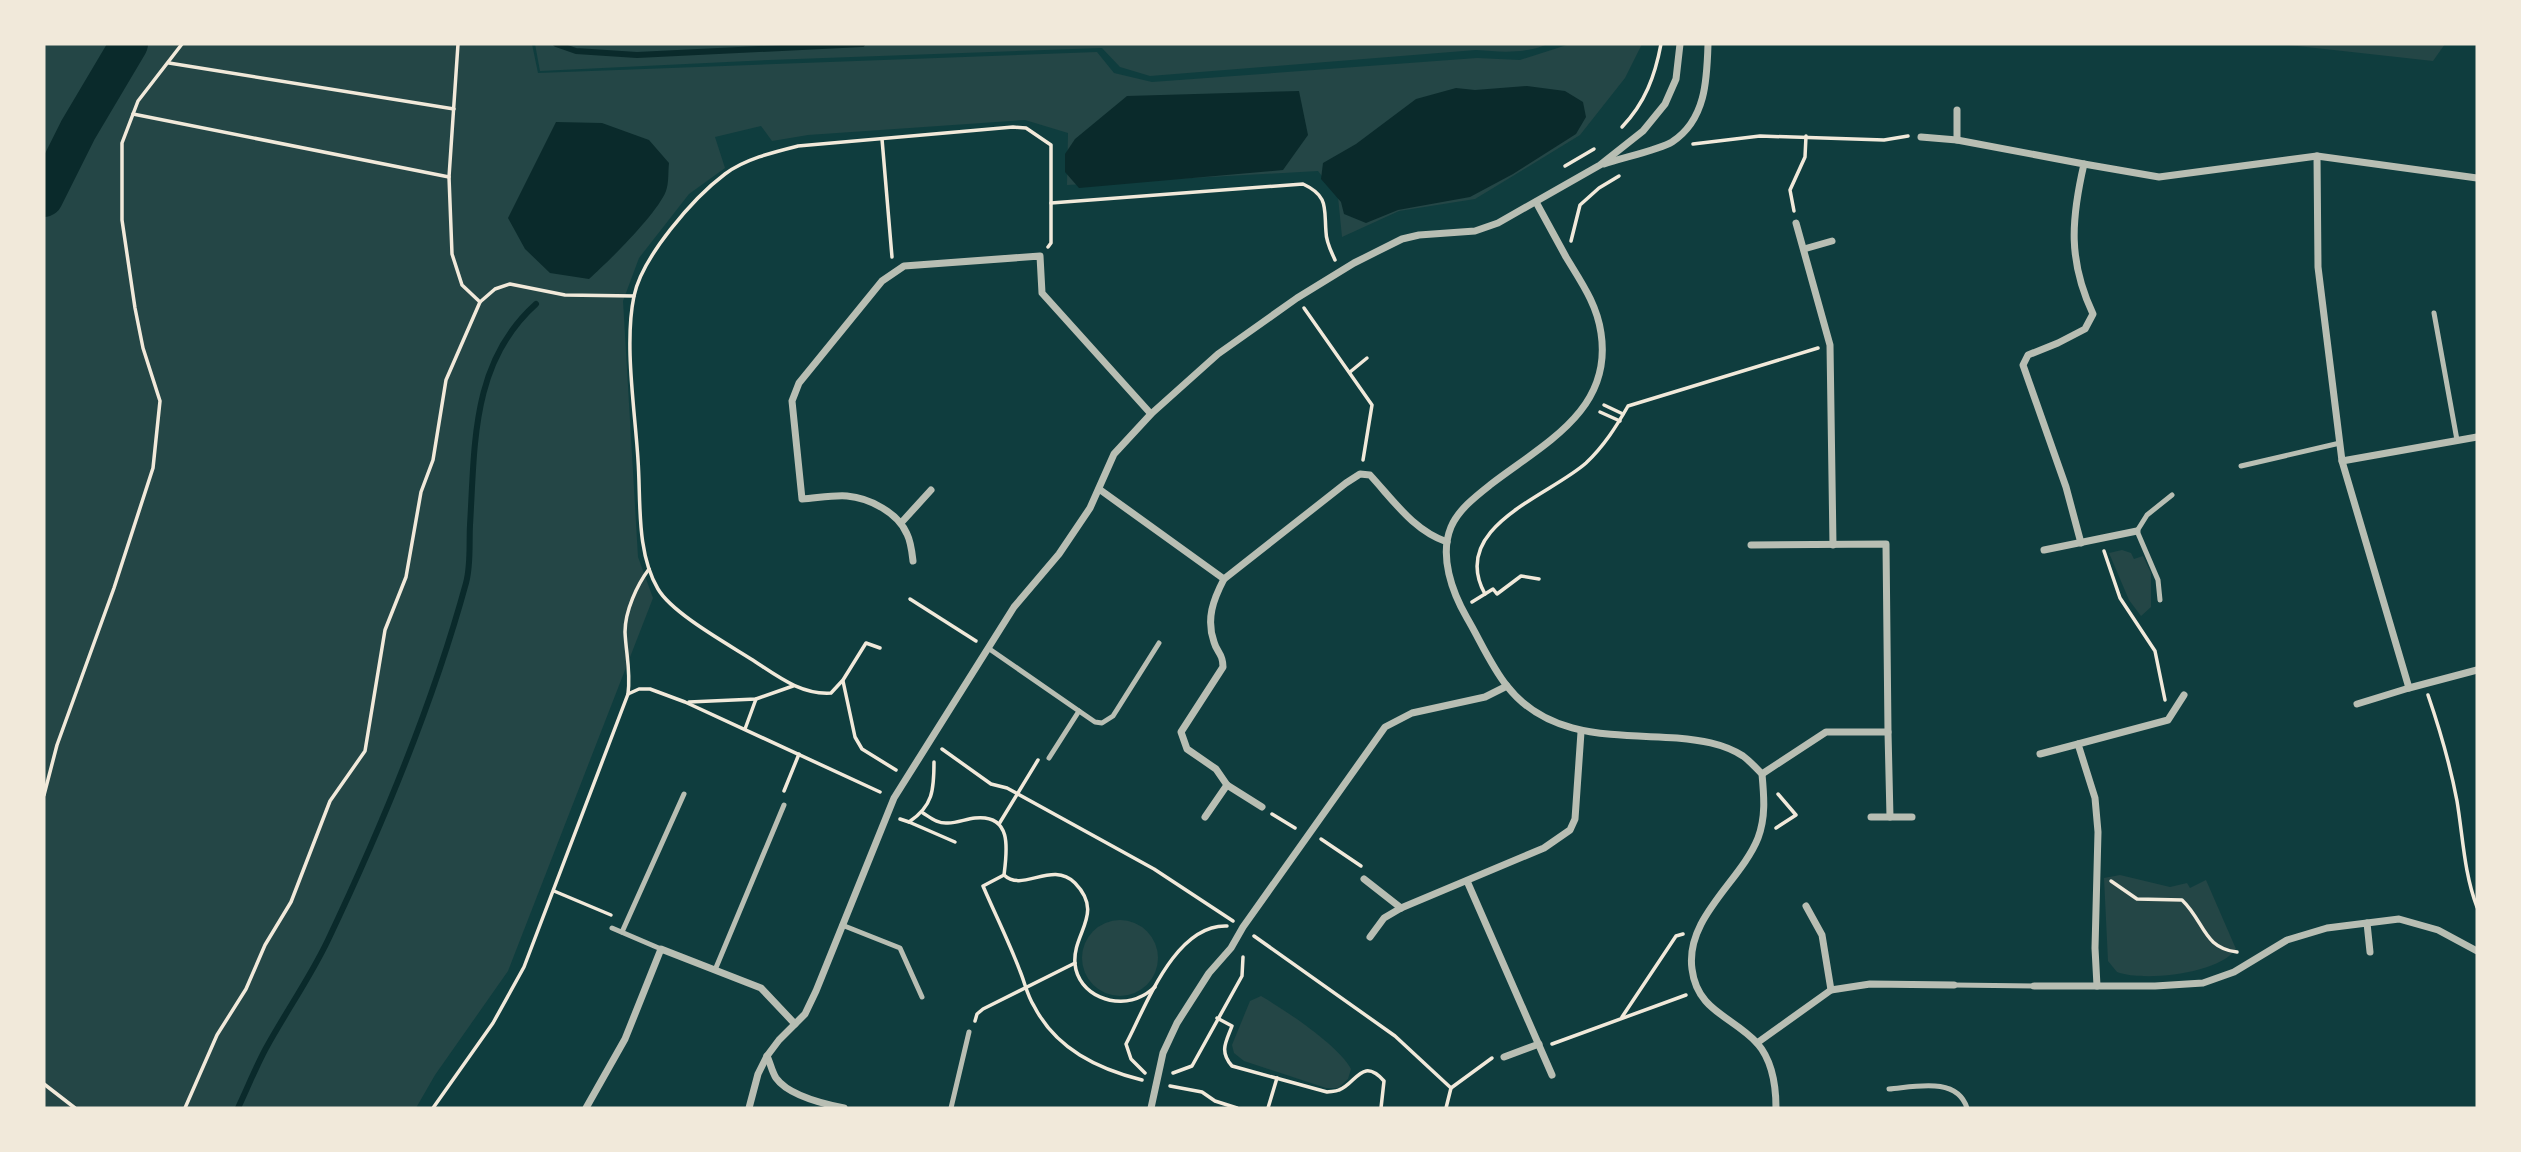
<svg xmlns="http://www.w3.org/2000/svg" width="2521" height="1152" font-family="'Fira Sans',sans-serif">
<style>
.green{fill:#244646}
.water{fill:#0a2a2b}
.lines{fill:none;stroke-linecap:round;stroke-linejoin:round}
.stream{stroke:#0a2a2b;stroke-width:6}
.river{stroke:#0a2a2b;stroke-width:38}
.path{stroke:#f1e9da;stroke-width:3.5}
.service{stroke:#b8beb3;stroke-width:5}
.minor{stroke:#b8beb3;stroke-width:7}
</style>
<rect width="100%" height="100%" fill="#0f3d3e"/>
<!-- green -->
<g class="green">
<path d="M 44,44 L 532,44 L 538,73 L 1097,52 L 1114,73 L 1152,82 L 1477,58 L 1520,60 L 1570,44 L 1642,44 L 1625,78 L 1580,135 L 1475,199 L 1399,211 L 1342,237 L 1338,197 L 1318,171 L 1067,185 L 1068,133 L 1025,120 L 808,135 L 772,141 L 761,126 L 715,137 L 725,168 L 689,194 L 639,258 L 623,301 L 638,557 L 653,598 L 508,971 L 435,1075 L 416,1108 L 44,1108 Z"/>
<path d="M 535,44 L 1548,44 C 1525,54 1501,52 1476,50 L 1150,76 L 1120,67 L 1102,48 L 769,60 L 540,71 Z"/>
<path d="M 2280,44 L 2445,44 L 2433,61 Z"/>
<path d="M 2122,550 L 2131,553 L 2134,559 L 2143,556 L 2151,573 L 2151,607 L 2141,616 L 2129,600 L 2109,553 Z"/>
<path d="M 2120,875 L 2170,887 L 2187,883 L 2190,888 L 2206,880 L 2236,949 C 2219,974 2143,982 2117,972 L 2108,961 L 2104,878 Z"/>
<circle cx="1120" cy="958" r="38"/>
<path d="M 1261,996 C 1285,1010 1338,1045 1351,1069 L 1348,1079 L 1338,1088 L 1326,1088 L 1244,1061 L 1234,1053 L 1232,1045 L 1250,1001 Z"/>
</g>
<!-- water -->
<g class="water">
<path d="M 1527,86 L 1565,91 L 1583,102 L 1586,117 L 1576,134 L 1513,174 L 1470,197 L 1398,210 L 1366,223 L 1344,214 L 1341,202 L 1321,179 L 1323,163 L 1356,144 L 1416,99 L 1456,88 L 1475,90 Z"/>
<path d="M 1299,91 L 1308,135 L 1283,170 L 1079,188 L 1065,172 L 1065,154 L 1075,139 L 1127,96 Z"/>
<path d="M 556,122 L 602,123 L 649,140 L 669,163 C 668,172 669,183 666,191 C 657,214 609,261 589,279 L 550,273 L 525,249 L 508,218 Z"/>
</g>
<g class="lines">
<!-- stream -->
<g class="stream">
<path d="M 556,44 L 576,51 L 637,55 L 862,44"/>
<path d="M 238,1108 C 247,1089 255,1069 265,1050 C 285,1013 310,978 328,940 C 382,826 433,704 466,583 C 471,565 469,544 470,525 C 475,444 471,362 536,304"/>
</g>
<!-- river -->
<path class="river" d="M 44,198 L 78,130 L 129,44"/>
<!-- path -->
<g class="path">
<path d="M 458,44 L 449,177 L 452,254 L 462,285 L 480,302 L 495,289 L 510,284 L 565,295 L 634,296"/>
<path d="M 169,63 L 454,109"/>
<path d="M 133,114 L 449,177"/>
<path d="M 1622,127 C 1645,103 1655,76 1661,44"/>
<path d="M 882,139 L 892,257"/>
<path d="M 1693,144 L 1760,136 L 1884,140 L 1908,136"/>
<path d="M 1565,166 L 1594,149"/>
<path d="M 1051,203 L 1303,184 C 1329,196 1324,208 1326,232 C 1326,242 1331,251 1335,260"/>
<path d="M 1794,211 L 1790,190 L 1805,157 L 1806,136"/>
<path d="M 1571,241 L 1580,205 L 1599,188 L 1619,176"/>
<path d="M 1304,308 L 1372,405 L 1363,460"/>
<path d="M 1350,372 L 1367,358"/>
<path d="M 1604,405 L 1623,414"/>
<path d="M 1600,412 L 1620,421"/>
<path d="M 2104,551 L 2120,598 L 2155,651 L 2165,700"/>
<path d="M 1485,594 C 1448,527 1549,496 1586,463 C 1604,446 1616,427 1628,406 L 1818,348"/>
<path d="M 910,599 L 976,641"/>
<path d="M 1472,602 L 1493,589 L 1497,594 L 1521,576 L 1539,579"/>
<path d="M 880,648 L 866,643 L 843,680 L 831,693 C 800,695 776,675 751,659 C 726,643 672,613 658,589 C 636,552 641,501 638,460 C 635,410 624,344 634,296 C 642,257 693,198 725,174 C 745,159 774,152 798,146 L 1013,127 L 1026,128 L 1051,145 L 1051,243 L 1048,247"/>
<path d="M 843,681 L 855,737 L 862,749 L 896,770"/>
<path d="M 628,694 C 631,671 626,654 625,632 C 625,611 637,585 649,569"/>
<path d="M 2428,695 C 2440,730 2450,764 2457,801 C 2463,837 2464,873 2477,907"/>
<path d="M 689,702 L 756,699 L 793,686"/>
<path d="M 745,729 L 756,699"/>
<path d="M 942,749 L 991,784 L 1007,788 L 1154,869 L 1233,921"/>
<path d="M 784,791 L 799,754"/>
<path d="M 44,795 L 57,745 L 114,588 L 153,468 L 160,401 L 143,348 L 135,308 L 122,220 L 122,143 L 138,101 L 182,44"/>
<path d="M 923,813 C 931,818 938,824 948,823 C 957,823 966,819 975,818 C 1013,814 1007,851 1004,875 C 1023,893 1052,860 1075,883 C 1105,914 1072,933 1075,964 C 1078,995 1116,1010 1142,996 C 1147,994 1151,990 1155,987"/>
<path d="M 1272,814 L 1295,828"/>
<path d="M 900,819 L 909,822 C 933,806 934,790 934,762"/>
<path d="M 909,822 L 955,842"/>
<path d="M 999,824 L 1038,760"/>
<path d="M 1776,828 L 1796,815 L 1778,794"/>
<path d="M 1321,839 L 1361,866"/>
<path d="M 1004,875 L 983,886 C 995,914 1009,942 1020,971 C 1025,983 1027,995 1034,1006 C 1056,1049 1098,1069 1142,1080"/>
<path d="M 2111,881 L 2137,899 L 2182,900 C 2205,922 2203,948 2237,952"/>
<path d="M 554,891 L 611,915"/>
<path d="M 1254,936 L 1395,1036 L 1451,1088"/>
<path d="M 1622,1017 L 1676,936 L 1683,934"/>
<path d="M 1217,1018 L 1232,1026 C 1226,1042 1219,1051 1232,1066 L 1327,1092 C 1331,1091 1335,1092 1339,1090 C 1356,1084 1362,1056 1384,1081 L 1381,1108"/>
<path d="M 975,1021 L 977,1014 L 983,1009 L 1075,963"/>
<path d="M 1552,1044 L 1686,995"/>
<path d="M 1145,1073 L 1131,1059 L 1126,1044 C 1146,1006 1175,924 1227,926"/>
<path d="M 1173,1073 L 1192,1066 L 1242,976 L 1243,957"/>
<path d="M 44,1084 L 75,1108"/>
<path d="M 1170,1086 L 1202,1092 L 1215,1101 L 1237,1108"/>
<path d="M 185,1108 L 217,1035 L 246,989 L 265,945 L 291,902 L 330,801 L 365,751 L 385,630 L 406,577 L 421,492 L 433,460 L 446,380 L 480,302"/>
<path d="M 433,1108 L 493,1023 L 524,967 L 628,694 L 639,689 L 650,689 L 685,702 L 880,792"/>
<path d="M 1268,1108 L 1277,1078"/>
<path d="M 1446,1108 L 1451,1088 L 1492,1058"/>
</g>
<!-- service -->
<g class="service">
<path d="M 2434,313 L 2457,440"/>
<path d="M 2241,466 L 2340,443"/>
<path d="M 2160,600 L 2158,580 L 2137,531 L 2147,515 L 2172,495"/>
<path d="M 988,648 L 1079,711 L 1095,722 L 1102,723 L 1113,716 L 1159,643"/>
<path d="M 1049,758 L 1079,711"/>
<path d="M 842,925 L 900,948 L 922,997"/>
<path d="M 612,928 L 661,949"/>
<path d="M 622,932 L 684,794"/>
<path d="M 715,970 L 784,805"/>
<path d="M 1954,985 L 2034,986"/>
<path d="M 1889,1089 C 1914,1087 1957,1076 1967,1108"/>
<path d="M 951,1108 L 969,1032"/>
</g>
<!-- minor -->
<g class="minor">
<path d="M 1957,110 L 1957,140"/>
<path d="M 1921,137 L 1957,140 L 2084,164 C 2071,220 2068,261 2093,314 L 2085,329 L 2058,343 L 2028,355 L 2023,365 L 2066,487 L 2081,543"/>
<path d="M 2317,156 L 2318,267 L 2342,461 L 2409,688 L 2477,670"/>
<path d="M 1604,164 C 1621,158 1659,150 1672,142 C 1706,120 1707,79 1708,44"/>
<path d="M 2084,164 L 2159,177 L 2317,156 L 2477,178"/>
<path d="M 1536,202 C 1546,220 1556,239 1566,257 C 1581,282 1597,304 1601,333 C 1613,411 1543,444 1490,485 C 1476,496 1458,510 1451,527 C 1439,556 1452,592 1467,618 C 1480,640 1491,666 1507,686 C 1549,740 1616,734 1677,738 C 1699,740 1723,743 1743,756 C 1750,761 1756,768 1762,774 C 1764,796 1766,817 1758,838 C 1741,881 1685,918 1692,969 C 1697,1011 1732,1016 1757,1043 C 1772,1060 1776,1086 1776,1108"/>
<path d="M 1796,223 L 1830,345 L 1833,545"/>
<path d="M 1804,249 L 1832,241"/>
<path d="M 2342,461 L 2477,437"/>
<path d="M 1099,489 L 1224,579"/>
<path d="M 901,523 L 931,490"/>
<path d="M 1751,545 L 1886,544 L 1888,732 L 1826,732 L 1762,774"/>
<path d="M 2044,550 L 2137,531"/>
<path d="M 913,561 C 912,552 911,542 907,534 C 898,513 870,498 847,496 C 833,495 817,498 802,499 L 792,401 L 799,383 L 882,281 L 904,266 L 1040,256 L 1042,293 L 1151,414"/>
<path d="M 2357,704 L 2409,688"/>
<path d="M 1888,732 L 1890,817"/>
<path d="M 2040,754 L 2078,744"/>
<path d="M 1262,807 L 1227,785 L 1216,769 L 1187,749 L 1181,732 L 1223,667 C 1223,653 1217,653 1214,642 C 1206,619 1213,600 1224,579 L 1346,483 L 1360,474 L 1370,475 C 1394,501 1413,530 1447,542"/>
<path d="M 1205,817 L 1227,785"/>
<path d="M 1871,817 L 1912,817"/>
<path d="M 1364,879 L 1401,908"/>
<path d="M 1467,881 L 1552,1075"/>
<path d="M 1806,906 L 1822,935 L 1831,990"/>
<path d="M 2367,923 L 2370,952"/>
<path d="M 1370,937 L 1384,918 L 1401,908 L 1544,848 L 1570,830 L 1575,819 L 1581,732"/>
<path d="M 2034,986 L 2155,986 L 2203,983 L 2234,972 L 2287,940 L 2327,928 L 2399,919 L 2438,930 L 2477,951"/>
<path d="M 2097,986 L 2095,948 L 2098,832 L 2095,798 L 2078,744 L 2168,720 L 2184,695"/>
<path d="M 1757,1043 L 1831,990 L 1870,984 L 1954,985"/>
<path d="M 767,1056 C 770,1062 772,1072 776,1078 C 788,1095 824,1104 844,1108"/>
<path d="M 1504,1057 L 1539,1044"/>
<path d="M 586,1108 L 625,1039 L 661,949 L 761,988 L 795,1024"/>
<path d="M 749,1108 L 758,1074 L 767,1056 L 779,1040 L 805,1014 L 816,991 L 894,798 L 1014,607 L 1059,554 L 1090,508 L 1114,454 L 1151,414 L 1218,354 L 1297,298 L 1354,263 L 1402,239 L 1419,235 L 1475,231 L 1498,223 L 1600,165 L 1643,131 L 1665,104 L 1676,79 L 1680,44"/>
<path d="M 1151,1108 L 1163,1053 L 1177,1023 L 1209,973 L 1231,948 L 1243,927 L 1385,727 L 1412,713 L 1485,697 L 1507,686"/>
</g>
</g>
<!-- border -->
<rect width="2521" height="1152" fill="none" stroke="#f1e9da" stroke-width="91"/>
</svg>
